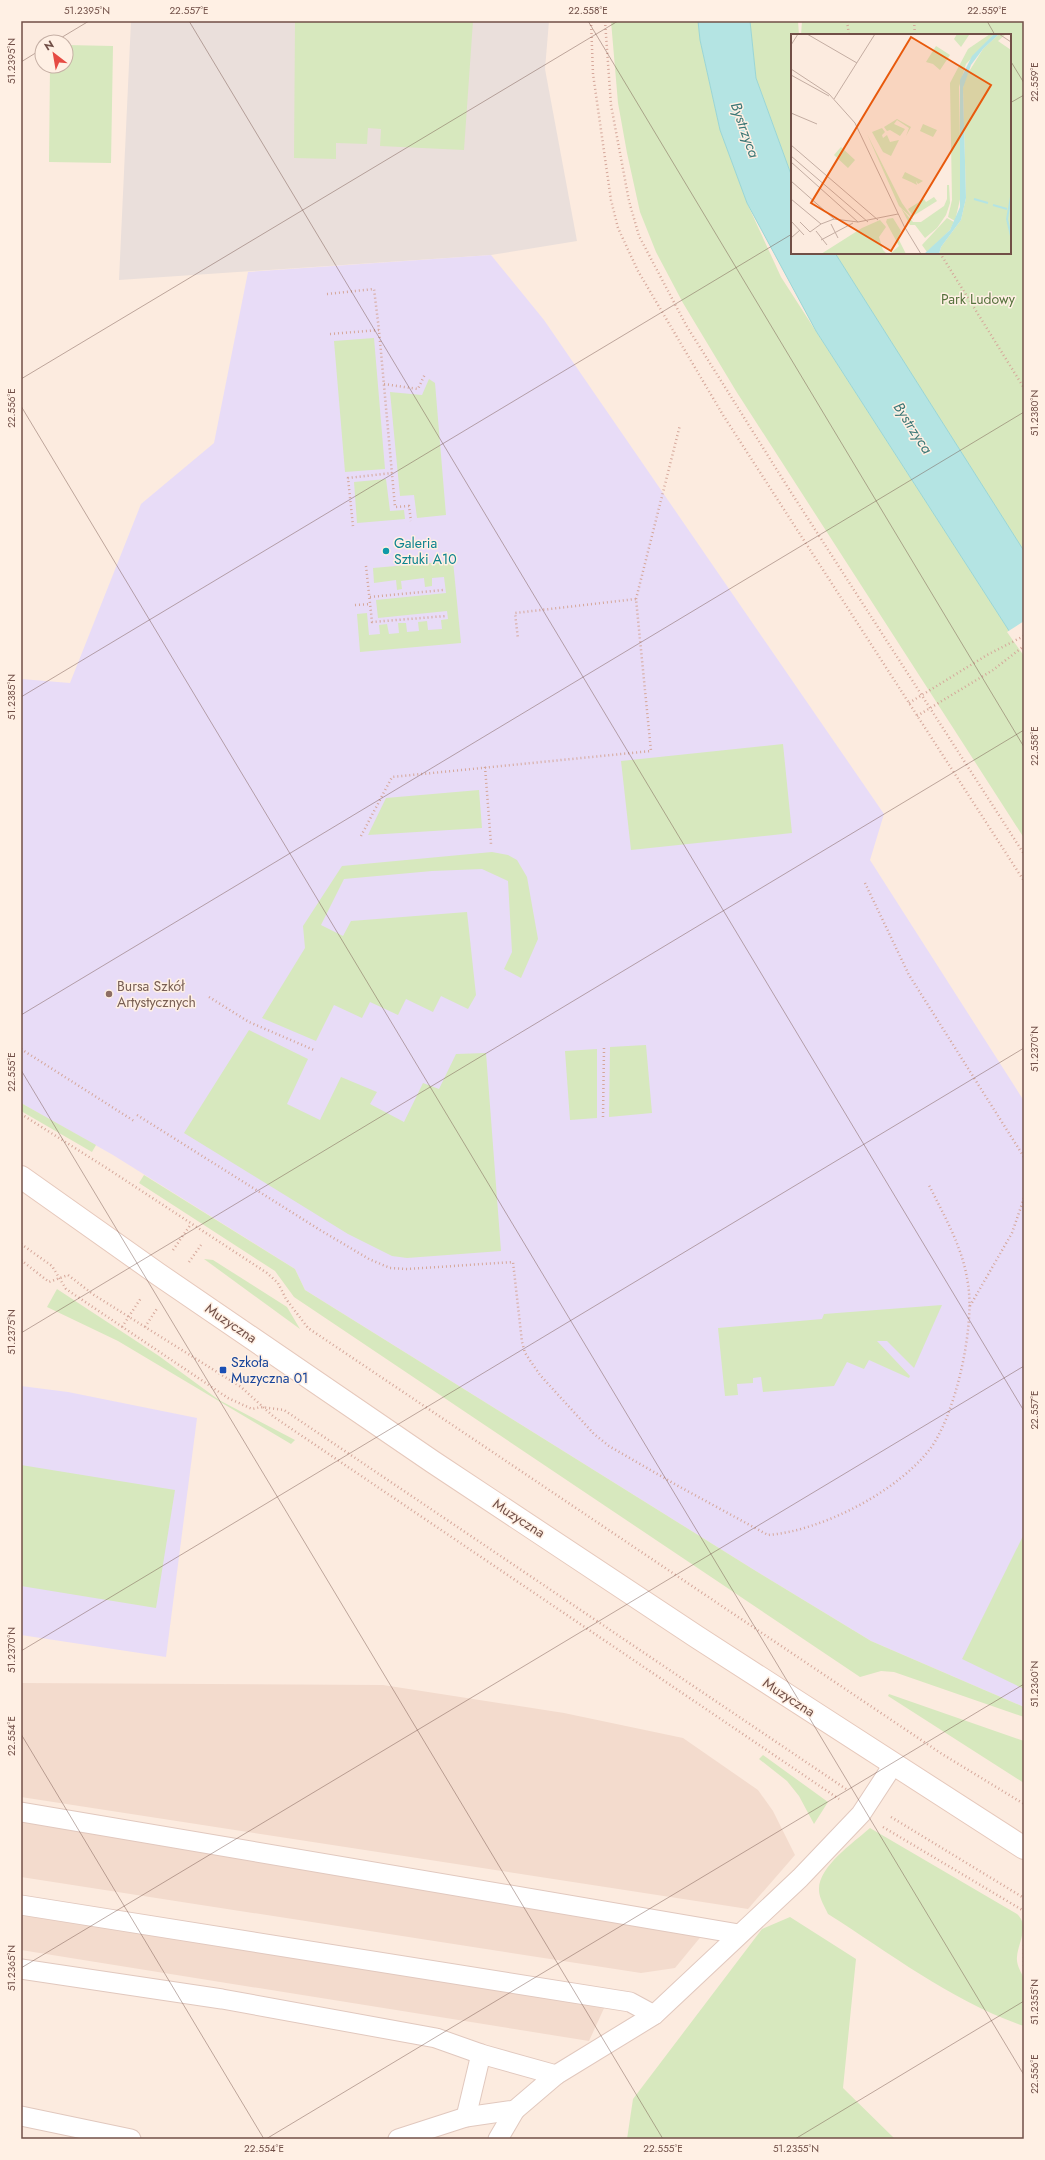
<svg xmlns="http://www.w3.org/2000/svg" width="1045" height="2160" font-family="Jost,sans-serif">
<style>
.residential{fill:#f3dbcd}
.industrial{fill:#eadfdb}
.education{fill:#e8dcf7}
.green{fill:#d7e8be}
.water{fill:#b4e4e3;stroke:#9ad6d5}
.pier{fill:#fcebdf}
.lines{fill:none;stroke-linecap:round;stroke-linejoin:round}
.lane-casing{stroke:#e1c8be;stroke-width:21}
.secondary-casing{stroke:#e6c8bb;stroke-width:24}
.path{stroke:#d5a79a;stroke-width:2.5;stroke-dasharray:1 3;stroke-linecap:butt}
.lane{stroke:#fff;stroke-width:19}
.secondary{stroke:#fff;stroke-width:22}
.ticks{fill:none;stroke:#714f47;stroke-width:1;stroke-opacity:0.45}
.culture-dot{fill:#0f9aa8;stroke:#fff0e4;stroke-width:1.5}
.education-dot{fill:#8d6e63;stroke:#fff0e4;stroke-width:1.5}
.transit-dot{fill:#1a4fb4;stroke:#fff0e4;stroke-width:1.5}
.labels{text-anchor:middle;stroke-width:3;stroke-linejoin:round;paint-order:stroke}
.park-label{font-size:14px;fill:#56723d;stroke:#fff0e4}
.culture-label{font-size:14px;fill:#0d838f;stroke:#fff0e4;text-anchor:start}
.education-label{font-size:14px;fill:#785e54;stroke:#fff0e4;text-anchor:start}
.street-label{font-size:14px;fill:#714f47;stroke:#fff0e4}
.transit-label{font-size:14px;fill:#164399;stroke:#fff0e4;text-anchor:start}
.water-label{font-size:15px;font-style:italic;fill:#3c7776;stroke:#fff0e4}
.inset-river{fill:none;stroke:#b4e4e3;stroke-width:2}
.inset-road{fill:none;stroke:#c4ada2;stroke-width:1}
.view{fill:#e8590c;fill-opacity:0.15;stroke:#e8590c;stroke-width:2}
.inset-edge{fill:none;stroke:#714f47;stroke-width:2}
.neatline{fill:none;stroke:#714f47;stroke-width:1.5}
.ticks-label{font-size:10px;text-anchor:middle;fill:#714f47}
</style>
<rect width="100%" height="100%" fill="#fcebdf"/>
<!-- residential -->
<g class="residential">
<path d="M 21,1683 L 383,1685 L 564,1713 L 683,1738 L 758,1790 L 773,1811 L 795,1855 L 748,1909 L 21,1797 Z"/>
<path d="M 21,1818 L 708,1928 L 675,1968 L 641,1973 L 21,1877 Z"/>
<path d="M 21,1899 L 611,1993 L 589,2041 L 21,1950 Z"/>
</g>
<!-- industrial -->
<path class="industrial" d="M 131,21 L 549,21 L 545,69 L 577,241 L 491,255 L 119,280 Z"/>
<!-- education -->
<g class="education">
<path d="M 491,255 L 544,320 L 884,814 L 870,860 L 1024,1101 L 1024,1707 L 871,1641 L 751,1568 L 305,1290 L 295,1269 L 113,1155 L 21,1103 L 21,679 L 70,683 L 141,504 L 214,443 L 248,272 Z"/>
<path d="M 21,1386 L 68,1392 L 197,1418 L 166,1657 L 21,1635 Z"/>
</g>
<!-- green -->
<g class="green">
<path d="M 295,21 L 473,21 L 464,150 L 380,146 L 381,129 L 368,128 L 367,144 L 336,143 L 336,159 L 294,158 Z"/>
<path d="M 611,21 L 698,21 L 700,40 L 720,130 L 747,203 L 781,277 L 1024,654 L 1024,838 L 736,391 L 683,303 L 656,252 L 640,212 L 627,153 L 618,103 Z"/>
<path d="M 750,21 L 798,21 L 799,35 L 792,35 L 792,177 L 756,78 Z"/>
<path d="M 802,21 L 1024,21 L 1024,551 L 835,253 L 1010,253 L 1010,35 L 801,35 Z"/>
<path d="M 66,45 L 113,46 L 111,163 L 49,162 L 50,66 L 66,66 Z"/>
<path d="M 374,338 L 385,469 L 345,472 L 334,341 Z"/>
<path d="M 429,379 L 435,383 L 446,515 L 417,518 L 414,495 L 400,496 L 390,392 L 422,395 Z"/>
<path d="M 386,479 L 390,511 L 404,510 L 405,519 L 357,523 L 354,482 Z"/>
<path d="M 453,561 L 461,643 L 360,652 L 357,614 L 367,613 L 369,635 L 380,634 L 379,625 L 387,624 L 389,634 L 399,633 L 398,623 L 406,623 L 407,632 L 419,631 L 418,622 L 427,621 L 428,630 L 442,629 L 441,620 L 448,619 L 447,611 L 378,618 L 376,600 L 446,593 L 444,577 L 432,578 L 432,586 L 425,587 L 424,578 L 401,581 L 402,589 L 397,590 L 396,580 L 374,583 L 373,568 Z"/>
<path d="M 783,744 L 792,833 L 631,850 L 621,761 Z"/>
<path d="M 479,790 L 482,828 L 368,835 L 386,798 Z"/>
<path d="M 492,852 L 508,855 L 517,860 L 527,877 L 538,939 L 521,978 L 504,969 L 512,952 L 508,881 L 482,869 L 432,871 L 344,879 L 321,925 L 343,936 L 351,921 L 467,912 L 476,995 L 468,1009 L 441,996 L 433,1012 L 406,999 L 398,1015 L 370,1002 L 362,1018 L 334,1005 L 316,1041 L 262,1018 L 305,948 L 303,926 L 342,866 Z"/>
<path d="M 249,1030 L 308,1059 L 287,1104 L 320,1120 L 341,1077 L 377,1092 L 370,1104 L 404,1122 L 423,1083 L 439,1089 L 456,1054 L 486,1053 L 501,1251 L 407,1258 L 392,1256 L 348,1234 L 184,1133 Z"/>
<path d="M 646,1045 L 652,1113 L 609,1117 L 610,1047 Z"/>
<path d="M 597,1049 L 597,1118 L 570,1120 L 565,1051 Z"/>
<path d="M 21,1103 L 96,1145 L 92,1152 L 21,1111 Z"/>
<path d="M 144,1175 L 295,1269 L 305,1290 L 751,1568 L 871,1641 L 1024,1707 L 1024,1717 L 894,1672 L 881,1671 L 860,1677 L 294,1297 L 275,1271 L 139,1183 Z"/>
<path d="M 204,1259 L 213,1260 L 287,1307 L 300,1329 Z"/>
<path d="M 57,1289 L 159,1356 L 219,1400 L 295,1440 L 291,1444 L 118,1341 L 47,1307 Z"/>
<path d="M 942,1305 L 914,1368 L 887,1341 L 877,1341 L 910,1376 L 909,1378 L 869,1360 L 864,1369 L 847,1362 L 834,1386 L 763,1392 L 761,1377 L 753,1378 L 753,1383 L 737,1384 L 738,1395 L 725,1396 L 718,1328 L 822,1319 L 824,1314 Z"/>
<path d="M 21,1465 L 175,1490 L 156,1608 L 21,1586 Z"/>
<path d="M 1024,1534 L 1024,1689 L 962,1659 Z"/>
<path d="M 889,1694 L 1024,1741 L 1024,1783 L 888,1696 Z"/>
<path d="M 763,1755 L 828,1802 L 814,1824 L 799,1796 L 787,1781 L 759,1759 Z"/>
<path d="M 870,1828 L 1017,1914 C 1030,1926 1018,1942 1017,1957 C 1016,1966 1022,1972 1024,1980 C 1027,1994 1024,2012 1024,2026 C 953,2002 891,1954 828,1914 C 825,1907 819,1898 819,1890 C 818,1867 853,1843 870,1828 Z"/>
<path d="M 790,1917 L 856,1959 L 843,2088 L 895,2139 L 627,2139 L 633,2099 L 762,1929 Z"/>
</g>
<!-- water -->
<path class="water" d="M 698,21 L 750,21 L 756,78 L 792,177 L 792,253 L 835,253 L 1024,551 L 1024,654 L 816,331 L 747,203 L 720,130 L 700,40 Z"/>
<!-- pier -->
<path class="pier" d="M 1024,621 L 1024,656 L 1007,632 Z"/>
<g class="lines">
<!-- lane casing -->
<g class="lane-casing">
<g id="lane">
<path d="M 21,1812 L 739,1934"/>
<path d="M 21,1905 L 630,2002 L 654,2015"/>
<path d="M 21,1969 L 222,1999 L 436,2038 L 481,2054 L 556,2075 L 515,2110 L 466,2117 L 398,2139"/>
<path d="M 556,2075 L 654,2015 L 800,1878 L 861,1814 L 893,1765"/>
<path d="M 21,2116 L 131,2139"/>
<path d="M 466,2117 L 481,2054"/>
<path d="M 498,2139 L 515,2110"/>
</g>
</g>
<!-- secondary casing -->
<g class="secondary-casing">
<path id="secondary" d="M 21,1177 L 158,1274 L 433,1462 L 697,1637 L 1024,1848"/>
</g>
<!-- path -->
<g class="path">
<path d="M 591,21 L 593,74 L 611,200 L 618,228 L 638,271 L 723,415 L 1024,881"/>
<path d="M 605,21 L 611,105 L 629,201 L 639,236 L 686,325 L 787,486 L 1024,854"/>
<path d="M 847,21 L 849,35"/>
<path d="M 914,21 L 915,35"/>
<path d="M 940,253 L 1024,388"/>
<path d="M 327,294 L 374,289 L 379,330"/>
<path d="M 330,334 L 379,330 L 395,507 L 409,506 L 411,521"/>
<path d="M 384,384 L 418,389 L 425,374"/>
<path d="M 353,526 L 348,478 L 392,473"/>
<path d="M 366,566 L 372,622 L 446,616"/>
<path d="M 370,597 L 443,590"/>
<path d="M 636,599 L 680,425"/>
<path d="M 355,605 L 370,604"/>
<path d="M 909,703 L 987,655 L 1024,636"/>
<path d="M 917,716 L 993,670 L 1024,646"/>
<path d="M 485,767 L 491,844"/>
<path d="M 361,836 L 392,777 L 651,751 L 636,599 L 515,613 L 518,639"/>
<path d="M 865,883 L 909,975 L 1024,1157"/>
<path d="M 209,997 L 249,1022 L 314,1050"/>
<path d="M 21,1049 L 134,1121"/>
<path d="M 21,1114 L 105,1167 L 267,1273 L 278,1283 L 286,1299 L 308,1328 L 942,1754 L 1024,1804"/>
<path d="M 137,1115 L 320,1230 L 369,1259 L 390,1268 L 408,1269 L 513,1262 L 522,1342 L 525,1353 L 540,1375 L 594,1434 L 609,1446 L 680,1487 L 768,1535 C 821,1531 897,1492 930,1449 C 956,1414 975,1326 968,1284 C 963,1247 944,1216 928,1183"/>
<path d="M 603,1117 L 604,1048"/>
<path d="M 21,1244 L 52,1266 L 66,1289 L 228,1398 L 252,1409 L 261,1407 L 284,1410 L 846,1789"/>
<path d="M 173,1250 L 191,1224"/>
<path d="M 21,1260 L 49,1282 L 68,1275 L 94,1295 L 241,1387 L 274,1417 L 839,1799"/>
<path d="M 189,1262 L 201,1245"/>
<path d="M 970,1306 L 1012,1233 L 1024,1198"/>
<path d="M 122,1327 L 141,1298"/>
<path d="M 145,1327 L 158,1307"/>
<path d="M 891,1817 L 1024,1898"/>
<path d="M 883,1827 L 1024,1911"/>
<path d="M 1024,1945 L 1024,1967"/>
</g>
<!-- lane -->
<use href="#lane" class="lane"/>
<!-- secondary -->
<use href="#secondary" class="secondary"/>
</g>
<!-- ticks -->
<path class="ticks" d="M 189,21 L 1024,1411M 588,21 L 1024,747M 987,21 L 995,35M 54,42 L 89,21M 1010,60 L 1024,83M 21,62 L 42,49M 1010,103 L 1024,95M 21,379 L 618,21M 21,406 L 1024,2075M 21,697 L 792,234M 21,1015 L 1024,412M 21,1070 L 663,2139M 21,1333 L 1024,730M 21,1651 L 1024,1048M 21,1734 L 264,2139M 21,1968 L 1024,1366M 266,2139 L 1024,1684M 795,2139 L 1024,2001"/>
<!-- markers -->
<circle class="culture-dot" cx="386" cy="551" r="4"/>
<circle class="education-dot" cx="109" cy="994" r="4"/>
<rect class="transit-dot" x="219" y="1366" width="8" height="8" rx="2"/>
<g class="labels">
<!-- park labels -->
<g class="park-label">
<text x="978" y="304">Park Ludowy</text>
</g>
<!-- culture labels -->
<g class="culture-label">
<text x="394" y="548">Galeria<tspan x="394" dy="16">Sztuki A10</tspan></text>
</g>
<!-- education labels -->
<g class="education-label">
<text x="117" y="991">Bursa Szkół<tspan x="117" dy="16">Artystycznych</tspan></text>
</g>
<!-- street labels -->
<g class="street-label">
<text transform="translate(231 1323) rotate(34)" y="5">Muzyczna</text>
<text transform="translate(519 1518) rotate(33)" y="5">Muzyczna</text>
<text transform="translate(789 1697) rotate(33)" y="5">Muzyczna</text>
</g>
<!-- transit labels -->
<g class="transit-label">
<text x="231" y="1367">Szkoła<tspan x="231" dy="16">Muzyczna 01</tspan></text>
</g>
<!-- water labels -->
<g class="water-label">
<text transform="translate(745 130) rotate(70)" y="5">Bystrzyca</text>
<text transform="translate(913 428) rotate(57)" y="5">Bystrzyca</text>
</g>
</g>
<!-- overview -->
<g transform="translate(791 34)">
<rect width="220" height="220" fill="#fcebdf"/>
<path d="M 166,0 L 178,1 L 170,13 L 163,5 ZM 199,0 L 203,0 L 175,30 L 168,53 L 170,161 L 164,187 L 157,183 L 161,166 L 159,49 L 177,15 ZM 208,0 L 215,0 L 207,7 L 220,16 L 220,220 L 148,220 L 150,213 L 170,186 L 175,164 L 172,54 L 174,44 L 192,15 ZM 145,12 L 159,21 L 149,36 L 142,30 L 135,28 ZM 106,85 L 120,93 L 115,102 L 118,94 L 106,86 L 103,90 L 114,95 L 109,102 L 99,96 L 96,97 L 93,93 ZM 132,90 L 146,96 L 142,103 L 129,97 ZM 91,94 L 94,98 L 91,101 L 92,104 L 96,101 L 99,108 L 108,106 L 100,122 L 92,118 L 81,98 ZM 76,100 L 111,169 L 123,186 L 108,172 ZM 50,113 L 64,126 L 57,134 L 43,121 ZM 114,138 L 132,147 L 127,150 L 125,147 L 126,151 L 120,148 L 111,144 ZM 156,151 L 158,151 L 159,169 L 155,181 L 146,194 L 134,204 L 124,191 L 119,191 L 110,174 L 122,188 L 130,188 L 153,172 L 156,165 ZM 143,163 L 146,167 L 122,182 L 117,175 L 133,165 L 135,168 ZM 102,184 L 110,197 L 107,204 L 115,220 L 99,220 L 108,212 L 95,188 L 96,185 ZM 156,184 L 163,188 L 159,196 L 136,218 L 131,211 ZM 89,186 L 95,193 L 88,203 L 92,216 L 96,220 L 30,220 L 71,194 Z" fill="#d7e8be"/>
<path d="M 203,0 L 208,0 L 192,15 L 180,31 L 172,54 L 175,164 L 170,186 L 150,213 L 148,220 L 133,220 L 159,196 L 169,173 L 169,46 L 181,22 Z" fill="#b4e4e3"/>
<path class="inset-river" d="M 220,163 L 216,185 L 220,202M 183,165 L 197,169M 202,171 L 216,175"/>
<path class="inset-road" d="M 16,0 L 66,29M 208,0 L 220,8M 0,11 L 7,0M 0,35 L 38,60 L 64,89 L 113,192 L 130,220M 0,41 L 38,62M 43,65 L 84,0M 0,79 L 26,90M 0,111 L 87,186M 0,122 L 77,188M 0,128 L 67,188 L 43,185 L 30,190M 0,147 L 43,185M 0,165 L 30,190 L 19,198 L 9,188M 0,187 L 13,201M 67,188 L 107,180M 40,190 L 47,204M 25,197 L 36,211M 0,204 L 9,196M 30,206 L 62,189"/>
<path class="view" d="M 120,3 L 200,51 L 100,217 L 20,169 Z"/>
<rect width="220" height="220" class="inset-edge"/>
</g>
<!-- border -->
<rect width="1045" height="2160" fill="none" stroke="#fff0e4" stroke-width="44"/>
<!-- north arrow -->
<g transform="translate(54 54) rotate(329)"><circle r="19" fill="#fff0e4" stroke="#c6b0a5"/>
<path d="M0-3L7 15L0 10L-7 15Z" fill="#e64b43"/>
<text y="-6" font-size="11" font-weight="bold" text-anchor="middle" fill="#714f47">N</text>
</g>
<rect x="22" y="22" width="1001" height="2116" class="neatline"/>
<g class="ticks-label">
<text x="87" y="14">51.2395°N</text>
<text x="189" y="14">22.557°E</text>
<text x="588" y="14">22.558°E</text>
<text x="987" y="14">22.559°E</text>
<text transform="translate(11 61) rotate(-90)" y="4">51.2395°N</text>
<text transform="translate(1034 82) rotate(-90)" y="4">22.559°E</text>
<text transform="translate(11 408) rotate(-90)" y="4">22.556°E</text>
<text transform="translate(1034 413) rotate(-90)" y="4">51.2380°N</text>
<text transform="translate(11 697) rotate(-90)" y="4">51.2385°N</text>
<text transform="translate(1034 746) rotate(-90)" y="4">22.558°E</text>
<text transform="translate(1034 1049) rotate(-90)" y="4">51.2370°N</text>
<text transform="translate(11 1072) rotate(-90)" y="4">22.555°E</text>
<text transform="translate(11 1332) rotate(-90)" y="4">51.2375°N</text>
<text transform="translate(1034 1410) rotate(-90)" y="4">22.557°E</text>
<text transform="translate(11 1650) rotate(-90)" y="4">51.2370°N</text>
<text transform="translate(1034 1684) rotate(-90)" y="4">51.2360°N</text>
<text transform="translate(11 1736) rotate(-90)" y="4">22.554°E</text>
<text transform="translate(11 1968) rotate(-90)" y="4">51.2365°N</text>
<text transform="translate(1034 2002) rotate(-90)" y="4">51.2355°N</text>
<text transform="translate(1034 2074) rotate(-90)" y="4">22.556°E</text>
<text x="264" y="2152">22.554°E</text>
<text x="663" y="2152">22.555°E</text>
<text x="796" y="2152">51.2355°N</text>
</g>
</svg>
